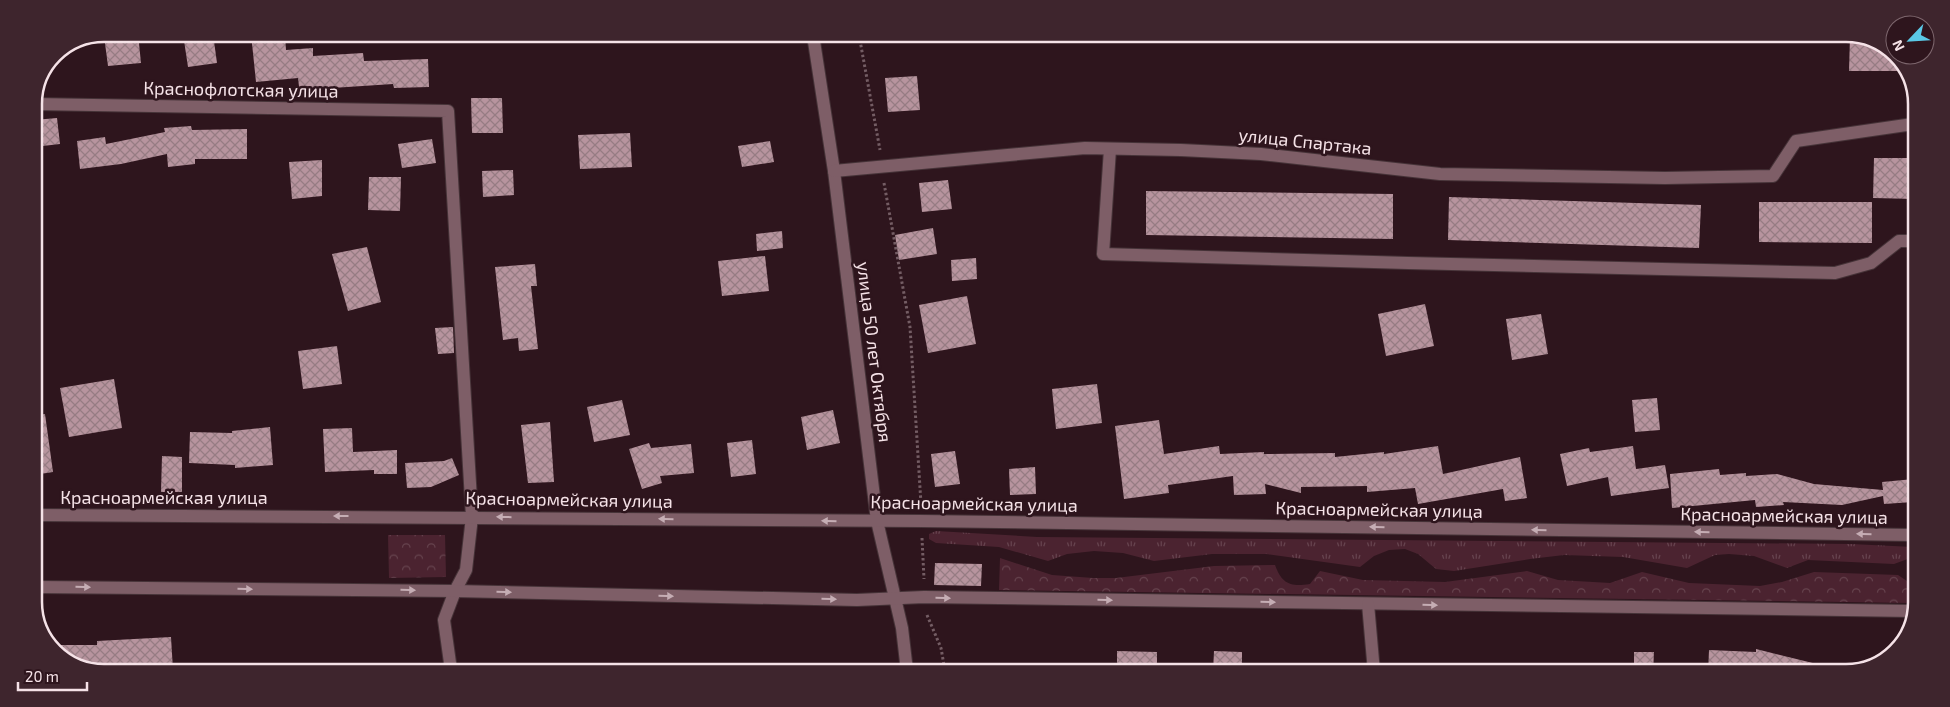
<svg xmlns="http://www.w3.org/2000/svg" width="1950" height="707" font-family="'Exo 2',sans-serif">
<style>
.grass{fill:url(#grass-tufts)}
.park{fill:url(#park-crowns)}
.building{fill:url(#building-cross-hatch)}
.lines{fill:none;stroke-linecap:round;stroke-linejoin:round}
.minor-casing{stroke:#463338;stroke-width:14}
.path{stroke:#745d64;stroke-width:3;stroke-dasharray:2.5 2.5;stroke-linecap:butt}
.minor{stroke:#7e5e67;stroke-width:12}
.oneway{fill:#c5adb4}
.labels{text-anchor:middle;stroke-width:5;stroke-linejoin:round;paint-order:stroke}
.street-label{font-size:18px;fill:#f5e2e7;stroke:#2e151d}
.rim{fill:none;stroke:#f5e2e7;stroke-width:2.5}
</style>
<defs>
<pattern id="grass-tufts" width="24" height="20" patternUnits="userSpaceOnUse" patternTransform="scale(1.25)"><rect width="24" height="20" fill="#4b2330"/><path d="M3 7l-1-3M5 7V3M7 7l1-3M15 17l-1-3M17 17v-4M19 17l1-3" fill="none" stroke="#66434e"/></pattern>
<pattern id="park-crowns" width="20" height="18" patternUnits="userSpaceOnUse" patternTransform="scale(1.25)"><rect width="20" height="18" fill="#4b2330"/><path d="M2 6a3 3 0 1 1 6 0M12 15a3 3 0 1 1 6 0" fill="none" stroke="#66434e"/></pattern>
<pattern id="building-cross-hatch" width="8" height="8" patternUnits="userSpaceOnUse" patternTransform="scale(1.25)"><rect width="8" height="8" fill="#b7949e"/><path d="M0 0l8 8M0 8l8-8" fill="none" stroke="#967c83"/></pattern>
</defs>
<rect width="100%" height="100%" fill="#2e151d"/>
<!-- grass -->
<path class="grass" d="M 936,531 L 1037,537 L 1851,544 L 1913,547 L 1913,557 L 1894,564 L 1808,560 L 1787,568 L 1754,556 L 1729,554 L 1715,555 L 1687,568 L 1623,557 L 1564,555 L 1530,559 L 1454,571 L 1436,569 L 1418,554 L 1405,549 L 1389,550 L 1374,556 L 1360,567 L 1266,554 L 1212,554 L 1154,561 L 1123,553 L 1094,551 L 1067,554 L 1048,561 L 999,547 L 936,543 L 929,539 L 929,534 Z"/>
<!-- park -->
<g class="park">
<path d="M 388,535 L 445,535 L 446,577 L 389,578 Z"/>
<path d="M 1000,558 L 1052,575 L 1093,578 L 1116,578 L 1214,566 L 1275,565 C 1282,584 1290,587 1310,584 L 1320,571 L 1363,580 L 1445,582 L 1527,571 L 1558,580 L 1610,583 L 1642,572 L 1689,583 L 1760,586 L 1782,582 L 1814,572 L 1898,575 L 1913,585 L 1913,603 L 999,590 Z"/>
</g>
<!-- building -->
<g class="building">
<path d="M 126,34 L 138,34 L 141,63 L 108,66 L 104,36 Z"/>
<path d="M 183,34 L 213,34 L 217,63 L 188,67 Z"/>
<path d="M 251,34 L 285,34 L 286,50 L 313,48 L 313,56 L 363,53 L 364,61 L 428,59 L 429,87 L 394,88 L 393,84 L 317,89 L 317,94 L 300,95 L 298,78 L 256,82 Z"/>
<path d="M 1850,37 L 1868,37 L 1901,61 L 1905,71 L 1849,71 Z"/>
<path d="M 917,76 L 920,110 L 888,112 L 885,78 Z"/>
<path d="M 471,98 L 502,98 L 503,133 L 472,133 Z"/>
<path d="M 57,118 L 60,144 L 34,147 L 34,120 Z"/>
<path d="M 191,126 L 192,130 L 247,129 L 247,159 L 195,159 L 195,164 L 168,167 L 167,154 L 121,164 L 80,169 L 77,141 L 105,137 L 106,144 L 165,132 L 164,128 Z"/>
<path d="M 630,133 L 632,167 L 580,169 L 578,135 Z"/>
<path d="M 432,139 L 436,163 L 402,168 L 398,144 Z"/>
<path d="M 770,141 L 774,162 L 742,167 L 738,146 Z"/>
<path d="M 1874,158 L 1916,158 L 1915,199 L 1873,198 Z"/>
<path d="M 322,160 L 322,196 L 292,199 L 289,162 Z"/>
<path d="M 513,170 L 514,195 L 483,197 L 482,171 Z"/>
<path d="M 369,177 L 401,177 L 400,211 L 368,210 Z"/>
<path d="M 948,180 L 952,209 L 922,212 L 919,183 Z"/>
<path d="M 1146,191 L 1393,194 L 1393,239 L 1146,235 Z"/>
<path d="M 1449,197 L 1701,205 L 1699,248 L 1448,240 Z"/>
<path d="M 1759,202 L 1872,202 L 1872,243 L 1759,242 Z"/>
<path d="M 933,228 L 937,254 L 899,260 L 895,235 Z"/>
<path d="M 782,231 L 783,248 L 757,251 L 756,234 Z"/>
<path d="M 367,247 L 381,302 L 348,311 L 332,254 Z"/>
<path d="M 765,256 L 769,291 L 722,296 L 718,261 Z"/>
<path d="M 976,258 L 977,279 L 952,281 L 951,260 Z"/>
<path d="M 535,264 L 537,286 L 531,286 L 538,349 L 519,351 L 518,338 L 503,340 L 495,267 Z"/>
<path d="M 967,296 L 976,344 L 928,353 L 919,305 Z"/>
<path d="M 1425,304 L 1434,346 L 1386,356 L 1378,314 Z"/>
<path d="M 1541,314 L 1548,354 L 1512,360 L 1506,319 Z"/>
<path d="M 453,327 L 454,353 L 438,354 L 435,328 Z"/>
<path d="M 337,346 L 342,384 L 303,389 L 298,351 Z"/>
<path d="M 114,379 L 122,428 L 69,437 L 60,388 Z"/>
<path d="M 1097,384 L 1102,423 L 1056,429 L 1052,389 Z"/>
<path d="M 1657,398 L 1660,430 L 1635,432 L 1632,400 Z"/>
<path d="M 622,400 L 630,435 L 594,442 L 587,407 Z"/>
<path d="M 833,410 L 840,443 L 807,450 L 801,417 Z"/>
<path d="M 45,414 L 53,472 L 34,475 L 34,415 Z"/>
<path d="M 1159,420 L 1164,454 L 1219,446 L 1220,454 L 1264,452 L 1264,454 L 1335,453 L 1335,457 L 1384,452 L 1384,454 L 1438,446 L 1443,474 L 1520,457 L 1527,498 L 1505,501 L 1503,489 L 1418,504 L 1415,488 L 1367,492 L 1367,486 L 1301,487 L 1301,493 L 1265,484 L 1266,494 L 1234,495 L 1233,476 L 1168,485 L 1169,493 L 1124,499 L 1115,426 Z"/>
<path d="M 550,422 L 554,482 L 528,483 L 521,425 Z"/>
<path d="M 270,427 L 273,465 L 235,468 L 235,465 L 189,463 L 190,432 L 232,433 L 232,431 Z"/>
<path d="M 352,428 L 353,452 L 397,450 L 397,474 L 374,474 L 374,470 L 325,472 L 323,429 Z"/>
<path d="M 752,440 L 756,474 L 731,477 L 727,443 Z"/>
<path d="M 649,443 L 651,448 L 691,444 L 694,473 L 660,476 L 662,483 L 642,489 L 629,449 Z"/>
<path d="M 1633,446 L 1636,469 L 1665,465 L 1669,488 L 1611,496 L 1608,477 L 1567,486 L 1560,454 L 1589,448 L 1590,452 Z"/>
<path d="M 955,451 L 960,484 L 935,487 L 931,454 Z"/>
<path d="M 162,456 L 182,457 L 182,492 L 161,492 Z"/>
<path d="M 452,458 L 459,475 L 431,487 L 407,488 L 405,463 L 444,461 Z"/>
<path d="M 1035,467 L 1036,494 L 1010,495 L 1009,469 Z"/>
<path d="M 1719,469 L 1720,475 L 1746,473 L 1746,476 L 1777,474 L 1814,484 L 1883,490 L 1882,482 L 1914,479 L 1913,502 L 1884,504 L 1883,496 L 1842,505 L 1783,502 L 1784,505 L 1756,507 L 1755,500 L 1672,508 L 1670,474 Z"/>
<path d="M 935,563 L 982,564 L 981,586 L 934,585 Z"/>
<path d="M 171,637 L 173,670 L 82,670 L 48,645 L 97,645 L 97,641 Z"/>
<path d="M 1756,649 L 1825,666 L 1824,673 L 1708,673 L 1709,650 L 1756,652 Z"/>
<path d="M 1117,651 L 1157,652 L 1157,672 L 1117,672 Z"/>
<path d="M 1214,651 L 1242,652 L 1242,672 L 1213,672 Z"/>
<path d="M 1634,652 L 1654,652 L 1653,673 L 1634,673 Z"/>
</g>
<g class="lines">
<!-- minor casing -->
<g class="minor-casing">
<g id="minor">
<path d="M 813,35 L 834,171 L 877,521 L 902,628 L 907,671"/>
<path d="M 34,104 L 448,111 L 472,517 L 466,570 L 455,591 L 444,620 L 451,670"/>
<path d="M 1110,149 L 1103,254 L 1408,263 L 1835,273 L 1871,263 L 1899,241 L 1915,241"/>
<path d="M 834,171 L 1085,148 L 1181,150 L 1261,154 L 1440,174 L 1665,178 L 1773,176 L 1796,141 L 1913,124 L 1916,120"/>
<path d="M 34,515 L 921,521 L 1913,535"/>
<path d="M 34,587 L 455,591 L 857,600 L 924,597 L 1913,611"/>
<path d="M 1368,604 L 1374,672"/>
</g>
</g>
<!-- path -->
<g class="path">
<path d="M 859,35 L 880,150"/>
<path d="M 884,183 L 910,327 L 921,504"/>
<path d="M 922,538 L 924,579"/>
<path d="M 927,615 L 941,648 L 945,671"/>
</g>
<!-- minor -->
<use href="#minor" class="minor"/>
</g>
<!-- one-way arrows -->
<defs><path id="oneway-solid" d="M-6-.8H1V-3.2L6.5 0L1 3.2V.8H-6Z" transform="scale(1.25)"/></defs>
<g class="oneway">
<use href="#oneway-solid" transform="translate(341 516) rotate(-180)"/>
<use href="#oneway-solid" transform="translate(504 517) rotate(-179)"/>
<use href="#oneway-solid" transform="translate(666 519) rotate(-179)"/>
<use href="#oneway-solid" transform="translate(829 521) rotate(-179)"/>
<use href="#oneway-solid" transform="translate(1377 527) rotate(-179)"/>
<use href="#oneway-solid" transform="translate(1539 530) rotate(-179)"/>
<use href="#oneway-solid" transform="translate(1702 532) rotate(-179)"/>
<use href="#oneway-solid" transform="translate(1864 534) rotate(-179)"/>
<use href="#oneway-solid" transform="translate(83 587) rotate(1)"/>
<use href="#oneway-solid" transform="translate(245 589) rotate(1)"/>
<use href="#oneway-solid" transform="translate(408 590) rotate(1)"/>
<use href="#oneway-solid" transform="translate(504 592) rotate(1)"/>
<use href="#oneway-solid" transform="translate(666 596) rotate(1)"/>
<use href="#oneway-solid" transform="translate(943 598) rotate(1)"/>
<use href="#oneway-solid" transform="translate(829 599) rotate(1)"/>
<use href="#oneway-solid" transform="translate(1105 600) rotate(1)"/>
<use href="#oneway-solid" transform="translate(1268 602) rotate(1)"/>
<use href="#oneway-solid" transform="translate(1430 605) rotate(1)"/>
</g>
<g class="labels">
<!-- street labels -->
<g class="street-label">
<text transform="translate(241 90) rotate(1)" y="6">Краснофлотская улица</text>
<text transform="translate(1305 142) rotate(6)" y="6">улица Спартака</text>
<text transform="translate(874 352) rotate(83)" y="6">улица 50 лет Октября</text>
<text x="164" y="504">Красноармейская улица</text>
<text transform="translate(569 500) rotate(1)" y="6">Красноармейская улица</text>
<text transform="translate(974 504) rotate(1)" y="6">Красноармейская улица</text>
<text transform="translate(1379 510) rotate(1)" y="6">Красноармейская улица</text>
<text transform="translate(1784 516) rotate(1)" y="6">Красноармейская улица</text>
</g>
</g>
<!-- crop -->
<path d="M0 0H1950V707H0ZM104 42H1846A62 62 0 0 1 1908 104V602A62 62 0 0 1 1846 664H104A62 62 0 0 1 42 602V104A62 62 0 0 1 104 42Z" fill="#3e252d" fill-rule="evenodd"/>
<path class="rim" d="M104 42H1846A62 62 0 0 1 1908 104V602A62 62 0 0 1 1846 664H104A62 62 0 0 1 42 602V104A62 62 0 0 1 104 42Z"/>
<!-- north arrow -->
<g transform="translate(1910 40) rotate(245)"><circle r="24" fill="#2e151d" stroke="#7e676e"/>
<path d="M0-4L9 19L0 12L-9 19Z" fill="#5ac8e6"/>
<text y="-8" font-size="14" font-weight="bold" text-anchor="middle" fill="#f5e2e7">N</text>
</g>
<!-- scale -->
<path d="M18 682v8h69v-8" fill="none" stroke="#f5e2e7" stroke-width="2.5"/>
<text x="25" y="682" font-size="15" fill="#f5e2e7" stroke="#2e151d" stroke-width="4" paint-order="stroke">20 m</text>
</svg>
